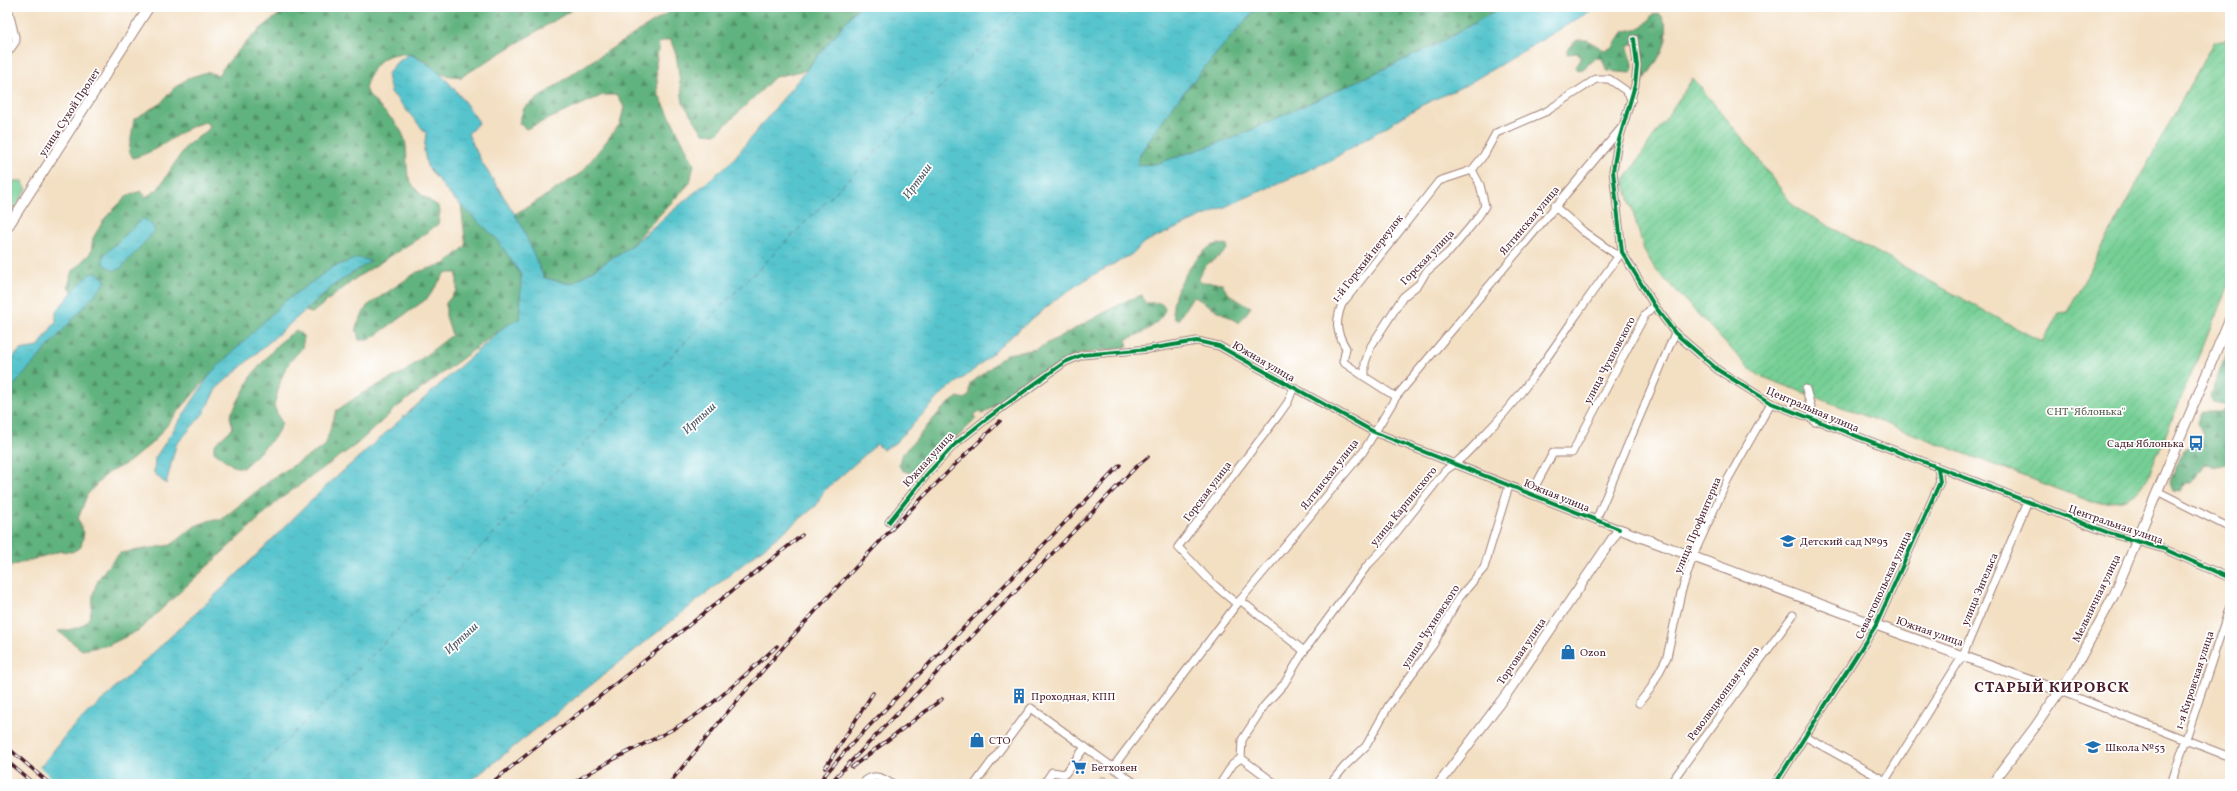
<svg xmlns="http://www.w3.org/2000/svg" width="2237" height="791" font-family="Vollkorn,serif">
<style>
.grass{fill:#76cf95;stroke:#607760}
.forest{fill:url(#forest-firs);stroke:#556854}
.garden{fill:url(#garden-furrows);stroke:#607760}
.water{fill:url(#water-ripples);stroke:#50727c}
.pier{fill:#f3dfc2}
.lines{fill:none;stroke-linecap:round;stroke-linejoin:round}
.ferry{stroke:#4e5964;stroke-width:1;stroke-dasharray:5 4;stroke-linecap:butt}
.minor-casing{stroke:#9e7f76;stroke-width:9}
.major-casing{stroke:#9e7f76;stroke-width:11}
.minor{stroke:#fff;stroke-width:7}
.major{stroke:#fff;stroke-width:9}
.rail-casing{stroke:#4a1f2b;stroke-width:3.5}
.rail{stroke:#fff;stroke-width:2;stroke-dasharray:6;stroke-linecap:butt}
.cycleway-casing{stroke:#fff;stroke-width:6}
.cycleway{stroke:#00873e;stroke-width:4}
.labels{text-anchor:middle;stroke-width:3.5;stroke-linejoin:round;paint-order:stroke}
.street-label{font-size:11px;fill:#4a1f2b;stroke:#fff}
.park-label{font-size:11px;fill:#595d50;stroke:#fff}
.poi-label{font-size:11px;fill:#4a1f2b;stroke:#fff;text-anchor:start}
.water-label{font-size:12px;font-style:italic;fill:#4e5964;stroke:#fff}
.district-label{font-size:15px;font-weight:bold;letter-spacing:1px;fill:#4a1f2b;stroke:#fff}
</style>
<defs>
<pattern id="forest-firs" width="22" height="20" patternUnits="userSpaceOnUse"><rect width="22" height="20" fill="#60b27e"/><path d="M5 1l3.5 6h-7zM16 11l3.5 6h-7z" fill="#519067"/></pattern>
<pattern id="garden-furrows" width="10" height="10" patternUnits="userSpaceOnUse"><rect width="10" height="10" fill="#76cf95"/><path d="M-1 1l2-2M0 10L10 0M9 11l2-2" fill="none" stroke="#68b181"/></pattern>
<pattern id="water-ripples" width="26" height="14" patternUnits="userSpaceOnUse"><rect width="26" height="14" fill="#56c4cd"/><path d="M2 4q2-2 4 0t4 0M15 11q2-2 4 0t4 0" fill="none" stroke="#4ca8b0"/></pattern>
</defs>
<rect width="100%" height="100%" fill="#fff"/>
<filter id="ink" filterUnits="userSpaceOnUse"><feTurbulence type="fractalNoise" baseFrequency=".025" numOctaves="2"/><feDisplacementMap in="SourceGraphic" scale="8" xChannelSelector="R" yChannelSelector="G"/><feConvolveMatrix kernelMatrix="1 2 1 2 8 2 1 2 1" color-interpolation-filters="sRGB"/></filter>
<filter id="wash" filterUnits="userSpaceOnUse"><feTurbulence type="fractalNoise" baseFrequency=".012" numOctaves="4" result="noise"/><feDisplacementMap in="SourceGraphic" scale="16" xChannelSelector="R" yChannelSelector="G"/><feGaussianBlur stdDeviation="0.9" result="paint"/><feColorMatrix in="noise" values="0 0 0 0 0 0 0 0 0 0 0 0 0 0 0 0 0 1.4 0 .05"/><feComposite in="paint" operator="in"/></filter>
<g filter="url(#wash)">
<rect width="100%" height="100%" fill="#f3dfc2"/>
<!-- grass -->
<path class="grass" d="M 7,181 L 22,181 L 27,189 L 7,218 Z"/>
<!-- forest -->
<g class="forest">
<path d="M 290,7 L 577,7 L 461,77 C 454,76 444,76 437,72 C 432,69 429,62 424,60 C 394,45 372,58 365,89 C 375,105 393,117 401,131 C 408,143 406,152 407,166 C 407,185 422,197 437,205 L 440,211 L 438,224 L 422,236 L 356,278 L 312,313 L 305,311 L 334,285 L 369,261 L 358,258 L 211,373 L 152,443 L 129,462 L 106,474 L 87,495 L 78,519 L 84,533 L 81,547 L 72,552 L 61,551 L 7,567 L 7,393 L 47,347 L 90,274 L 73,291 L 68,288 L 71,273 L 91,252 L 93,238 L 105,218 L 127,196 L 141,191 L 146,197 L 158,189 L 186,146 L 208,130 L 210,126 L 205,122 C 180,128 162,151 133,158 L 129,151 L 134,119 L 161,103 L 174,88 L 188,78 L 207,72 L 218,75 C 239,47 261,26 290,7 Z"/>
<path d="M 677,7 L 858,7 L 806,70 L 775,77 L 716,134 L 703,133 L 683,103 L 676,54 L 670,39 L 659,43 L 656,64 L 658,93 L 694,164 L 690,183 L 628,248 L 571,284 L 544,278 L 515,214 L 539,200 L 581,173 L 620,124 L 624,107 L 617,95 L 603,95 L 526,129 L 519,123 L 524,108 L 581,68 Z"/>
<path d="M 1257,7 L 1502,7 L 1434,46 L 1231,139 L 1155,164 L 1140,165 L 1137,160 C 1169,104 1215,56 1257,7 Z"/>
<path d="M 1660,14 C 1678,36 1655,64 1642,83 L 1640,83 L 1642,49 L 1638,41 L 1628,46 C 1628,56 1637,63 1631,73 L 1607,71 L 1602,58 L 1596,58 L 1583,69 L 1577,70 L 1575,67 L 1582,57 L 1577,53 L 1567,54 L 1567,49 L 1577,40 L 1587,40 L 1604,50 L 1612,48 L 1624,31 C 1639,29 1645,28 1652,15 Z"/>
<path d="M 461,205 L 497,239 L 521,275 L 520,318 L 504,327 L 396,408 L 357,444 L 280,499 L 139,630 L 109,645 L 82,650 L 58,631 C 106,628 83,604 100,577 C 105,568 114,560 120,553 L 171,545 L 195,526 L 211,520 L 221,520 L 273,478 L 325,446 L 336,411 L 361,394 L 404,372 L 452,335 L 446,316 L 446,303 L 457,290 L 457,273 L 445,273 L 428,298 L 369,340 L 359,340 L 356,327 L 367,306 L 417,272 L 445,264 L 466,246 Z"/>
<path d="M 1218,244 L 1227,245 L 1228,248 C 1219,262 1204,258 1199,279 L 1202,282 L 1222,283 C 1225,295 1241,302 1251,307 L 1239,323 L 1193,296 L 1178,320 L 1175,319 C 1165,299 1192,261 1207,249 C 1210,246 1215,245 1218,244 Z"/>
<path d="M 1142,295 L 1145,303 L 1160,303 L 1165,307 C 1165,322 1139,336 1126,339 L 1128,347 L 1079,354 L 982,414 L 979,411 L 974,416 L 976,418 L 962,433 L 917,468 L 909,473 L 902,470 L 899,465 L 901,456 L 943,408 L 958,397 L 965,399 L 970,394 L 970,384 L 1007,354 L 1037,349 L 1128,300 Z"/>
<path d="M 296,330 L 304,337 L 302,348 L 288,364 L 281,379 L 274,406 L 282,424 L 274,438 L 243,468 L 233,466 L 214,452 L 214,445 L 233,428 L 230,416 L 252,375 L 278,344 Z"/>
<path d="M 2230,345 L 2230,463 L 2218,466 L 2204,464 L 2193,481 L 2186,483 L 2180,492 L 2172,491 L 2169,483 L 2184,450 L 2189,446 C 2198,446 2200,444 2203,436 C 2198,424 2193,424 2203,412 L 2221,412 L 2225,407 L 2224,404 L 2213,402 L 2210,396 Z"/>
</g>
<!-- garden -->
<path class="garden" d="M 2226,38 L 2230,40 L 2230,281 L 2148,477 C 2132,502 2120,503 2092,502 L 1760,376 L 1749,368 L 1655,269 L 1644,250 L 1624,181 L 1693,78 L 1751,149 L 1794,207 L 2042,342 L 2059,313 L 2067,312 L 2214,41 L 2224,41 Z"/>
<!-- water -->
<g class="water">
<path d="M 858,7 L 1257,7 C 1215,56 1169,104 1137,160 L 1140,165 L 1155,164 L 1231,139 L 1434,46 L 1502,7 L 1597,7 L 1466,85 L 1422,105 L 1331,160 L 1143,243 L 1134,253 L 1093,275 L 1059,297 L 1022,327 L 969,374 L 945,391 L 895,443 L 883,450 L 877,444 L 824,491 L 816,506 L 467,784 L 20,784 L 44,763 L 67,733 L 225,586 L 323,489 L 504,327 L 520,318 L 521,275 L 497,239 L 450,195 L 427,166 L 424,151 L 426,133 L 391,92 L 387,75 L 396,63 L 409,54 C 441,66 460,96 479,122 L 468,134 L 481,161 L 521,224 L 544,278 L 571,284 L 628,248 L 731,162 Z"/>
<path d="M 143,218 L 152,225 L 155,231 L 121,268 L 114,271 L 103,263 L 103,256 Z"/>
<path d="M 358,258 L 371,261 L 334,285 L 216,389 L 203,414 L 176,445 L 166,484 L 154,473 L 155,458 L 211,373 L 285,301 L 333,267 Z"/>
<path d="M 95,272 L 104,278 L 105,283 L 7,393 L 7,364 L 20,350 L 38,347 L 56,321 L 56,312 L 73,291 L 90,274 Z"/>
</g>
<!-- pier -->
<path class="pier" d="M 38,766 L 59,784 L 31,784 L 24,778 Z"/>
<g class="lines">
<!-- ferry -->
<path class="ferry" d="M 243,784 L 1021,7"/>
</g>
</g>
<g filter="url(#ink)">
<g class="lines">
<!-- minor casing -->
<g class="minor-casing">
<g id="minor">
<path d="M 1634,39 L 1637,66 L 1635,85 L 1617,147 L 1613,171 L 1622,252 L 1654,305 L 1675,333 L 1718,370 L 1771,403 L 2109,533 L 2164,549 L 2230,578"/>
<path d="M 7,54 L 16,41 L 8,7"/>
<path d="M 1554,206 L 1584,232 L 1618,256"/>
<path d="M 1365,377 L 1343,362 L 1346,348 C 1336,332 1335,322 1342,304 L 1439,181 L 1472,170"/>
<path d="M 1806,389 L 1815,422"/>
<path d="M 1396,397 L 1365,377 L 1365,363 L 1371,346 L 1403,297 L 1419,284 L 1426,272 L 1450,251 L 1476,220 L 1485,206 L 1480,185 L 1472,170 L 1484,155 L 1496,133 L 1547,111 L 1596,79 L 1609,79 L 1625,90 L 1632,99"/>
<path d="M 2157,491 L 2230,528"/>
<path d="M 1531,494 L 1553,453 L 1572,453 L 1645,315 L 1654,305"/>
<path d="M 1596,520 L 1675,333"/>
<path d="M 889,522 L 929,472 L 954,445 L 989,417 L 1065,362 L 1082,355 L 1149,349 L 1197,341 L 1219,346 L 1374,432 L 1619,529"/>
<path d="M 1240,600 L 1304,651"/>
<path d="M 1237,604 L 1212,583 L 1178,547 L 1278,416 L 1288,402 L 1293,389"/>
<path d="M 2060,691 L 2230,757"/>
<path d="M 1639,703 L 1651,688 L 1667,657 L 1681,593 L 1693,556 L 1728,479 L 1771,403"/>
<path d="M 1806,737 L 1891,784"/>
<path d="M 1241,758 L 1276,784"/>
<path d="M 1113,767 L 1237,604 L 1363,452 L 1396,397 L 1623,126"/>
<path d="M 862,784 C 872,773 881,776 892,784"/>
<path d="M 975,784 L 1031,708 L 1136,784"/>
<path d="M 1044,784 L 1052,772 L 1065,774 L 1085,747"/>
<path d="M 1101,784 L 1103,781"/>
<path d="M 1220,784 L 1233,764 L 1241,758 L 1242,740 L 1264,706 L 1284,684 L 1304,651 L 1367,566 L 1385,547 L 1446,470 C 1460,461 1471,449 1482,437 C 1537,382 1574,313 1622,252"/>
<path d="M 1330,784 L 1345,766 L 1366,746 L 1389,705 L 1433,645 L 1458,599 L 1484,568 L 1509,486"/>
<path d="M 1670,784 L 1793,615"/>
<path d="M 1775,784 L 1876,625 L 1940,482 L 1938,468"/>
<path d="M 1883,784 L 1963,655 L 2028,501"/>
<path d="M 2171,784 L 2230,606"/>
</g>
</g>
<!-- major casing -->
<g class="major-casing">
<g id="major">
<path d="M 7,228 L 149,7"/>
<path d="M 1439,784 L 1508,692 L 1619,529 L 1876,625 L 2060,691"/>
<path d="M 1992,784 L 2035,727 L 2074,670 L 2114,595 L 2230,318"/>
</g>
</g>
<!-- minor -->
<use href="#minor" class="minor"/>
<!-- major -->
<use href="#major" class="major"/>
<!-- rail casing -->
<g class="rail-casing">
<g id="rail">
<path d="M 7,747 L 50,784"/>
<path d="M 7,761 L 34,784"/>
<path d="M 852,767 L 942,699"/>
<path d="M 825,768 L 873,693"/>
<path d="M 490,784 L 802,535"/>
<path d="M 572,784 C 605,761 642,746 677,727 C 715,705 745,675 777,646"/>
<path d="M 669,784 C 771,655 881,535 1000,421"/>
<path d="M 817,784 L 850,746 L 1120,465"/>
<path d="M 829,784 L 1135,468 L 1148,457"/>
</g>
</g>
<!-- rail -->
<use href="#rail" class="rail"/>
<!-- cycleway casing -->
<g class="cycleway-casing">
<g id="cycleway">
<path d="M 1634,39 L 1637,66 L 1635,85 L 1617,147 L 1613,171 L 1622,252 L 1654,305 L 1675,333 L 1718,370 L 1771,403 L 2109,533 L 2164,549 L 2230,578"/>
<path d="M 889,522 L 929,472 L 954,445 L 989,417 L 1065,362 L 1082,355 L 1149,349 L 1197,341 L 1219,346 L 1374,432 L 1619,529"/>
<path d="M 1775,784 L 1876,625 L 1940,482 L 1938,468"/>
</g>
</g>
<!-- cycleway -->
<use href="#cycleway" class="cycleway"/>
</g>
</g>
<!-- icons -->
<defs>
<g id="bus-bare" transform="scale(1.2)"><path d="M-5-6H5V4H4V6H2V4H-2V6H-4V4H-5ZM-3.5-4V0h7V-4ZM-3.5 1.2v1.5H-2V1.2ZM2 1.2v1.5H3.5V1.2Z" fill="#1f6fb2" stroke="#fff" stroke-width="2.5" paint-order="stroke"/></g>
<g id="school-bare" transform="scale(1.2)"><path d="M0-5L7-2L0 1L-7-2ZM-4 1L0 2.5L4 1V4Q0 6-4 4Z" fill="#1f6fb2" stroke="#fff" stroke-width="2.5" paint-order="stroke"/></g>
<g id="shop-bare" transform="scale(1.2)"><path d="M-5-2.5h2.3a2.7 3.5 0 0 1 5.4 0H5L5.5 6h-11ZM-1.5-2.5h3a1.5 2.3 0 0 0-3 0Z" fill="#1f6fb2" stroke="#fff" stroke-width="2.5" paint-order="stroke"/></g>
<g id="building-bare" transform="scale(1.2)"><path d="M-4-6H4V6H1V3H-1V6H-4ZM-2.5-4.3h1.7v1.8h-1.7ZM.8-4.3h1.7v1.8H.8ZM-2.5-1h1.7V.8h-1.7ZM.8-1h1.7V.8H.8Z" fill="#1f6fb2" stroke="#fff" stroke-width="2.5" paint-order="stroke"/></g>
<g id="supermarket-bare" transform="scale(1.2)"><path d="M-6-5.5h2.5l.6 2H6L4.5 2H-2.5L-4.4-4H-6ZM-1.5 3.2a1.3 1.3 0 1 0 .1 0ZM3 3.2a1.3 1.3 0 1 0 .1 0Z" fill="#1f6fb2" stroke="#fff" stroke-width="2.5" paint-order="stroke"/></g>
</defs>
<g fill-rule="evenodd">
<use href="#bus-bare" x="2196" y="443"/>
<use href="#school-bare" x="1788" y="541"/>
<use href="#shop-bare" x="1568" y="652"/>
<use href="#building-bare" x="1019" y="696"/>
<use href="#shop-bare" x="977" y="740"/>
<use href="#school-bare" x="2093" y="747"/>
<use href="#supermarket-bare" x="1079" y="767"/>
</g>
<g class="labels">
<!-- street labels -->
<g class="street-label">
<text transform="translate(69 112) rotate(-57)" y="4">улица Сухой Пролет</text>
<text transform="translate(1529 220) rotate(-50)" y="4">Ялтинская улица</text>
<text transform="translate(1427 257) rotate(-46)" y="4">Горская улица</text>
<text transform="translate(1367 258) rotate(-52)" y="4">1-й Горский переулок</text>
<text transform="translate(1609 360) rotate(-62)" y="4">улица Чухновского</text>
<text transform="translate(1264 361) rotate(30)" y="4">Южная улица</text>
<text transform="translate(1813 409) rotate(23)" y="4">Центральная улица</text>
<text transform="translate(928 459) rotate(-48)" y="4">Южная улица</text>
<text transform="translate(1329 474) rotate(-52)" y="4">Ялтинская улица</text>
<text transform="translate(1207 491) rotate(-53)" y="4">Горская улица</text>
<text transform="translate(1557 495) rotate(22)" y="4">Южная улица</text>
<text transform="translate(1403 506) rotate(-51)" y="4">улица Карпинского</text>
<text transform="translate(2116 524) rotate(19)" y="4">Центральная улица</text>
<text transform="translate(1697 525) rotate(-67)" y="4">улица Профинтерна</text>
<text transform="translate(1883 585) rotate(-65)" y="4">Севастопольская улица</text>
<text transform="translate(1979 589) rotate(-67)" y="4">улица Энгельса</text>
<text transform="translate(2096 598) rotate(-64)" y="4">Мельничная улица</text>
<text transform="translate(1430 626) rotate(-57)" y="4">улица Чухновского</text>
<text transform="translate(1930 631) rotate(19)" y="4">Южная улица</text>
<text transform="translate(1521 651) rotate(-56)" y="4">Торговая улица</text>
<text transform="translate(2194 680) rotate(-72)" y="4">1-я Кировская улица</text>
<text transform="translate(1723 693) rotate(-54)" y="4">Революционная улица</text>
</g>
<!-- park labels -->
<g class="park-label">
<text x="2086" y="415">СНТ "Яблонька"</text>
</g>
<!-- poi labels -->
<g class="poi-label">
<text x="2184" y="447" text-anchor="end">Сады Яблонька</text>
<text x="1800" y="545">Детский сад №93</text>
<text x="1580" y="656">Ozon</text>
<text x="1031" y="700">Проходная, КПП</text>
<text x="989" y="744">СТО</text>
<text x="2105" y="751">Школа №53</text>
<text x="1091" y="771">Бетховен</text>
</g>
<!-- water labels -->
<g class="water-label">
<text transform="translate(917 181) rotate(-54)" y="4">Иртыш</text>
<text transform="translate(699 418) rotate(-43)" y="4">Иртыш</text>
<text transform="translate(461 638) rotate(-43)" y="4">Иртыш</text>
</g>
<!-- district labels -->
<g class="district-label">
<text x="2052" y="692">СТАРЫЙ КИРОВСК</text>
</g>
</g>
<!-- margin -->
<rect width="2237" height="791" fill="none" stroke="#fff" stroke-width="24"/>
</svg>
